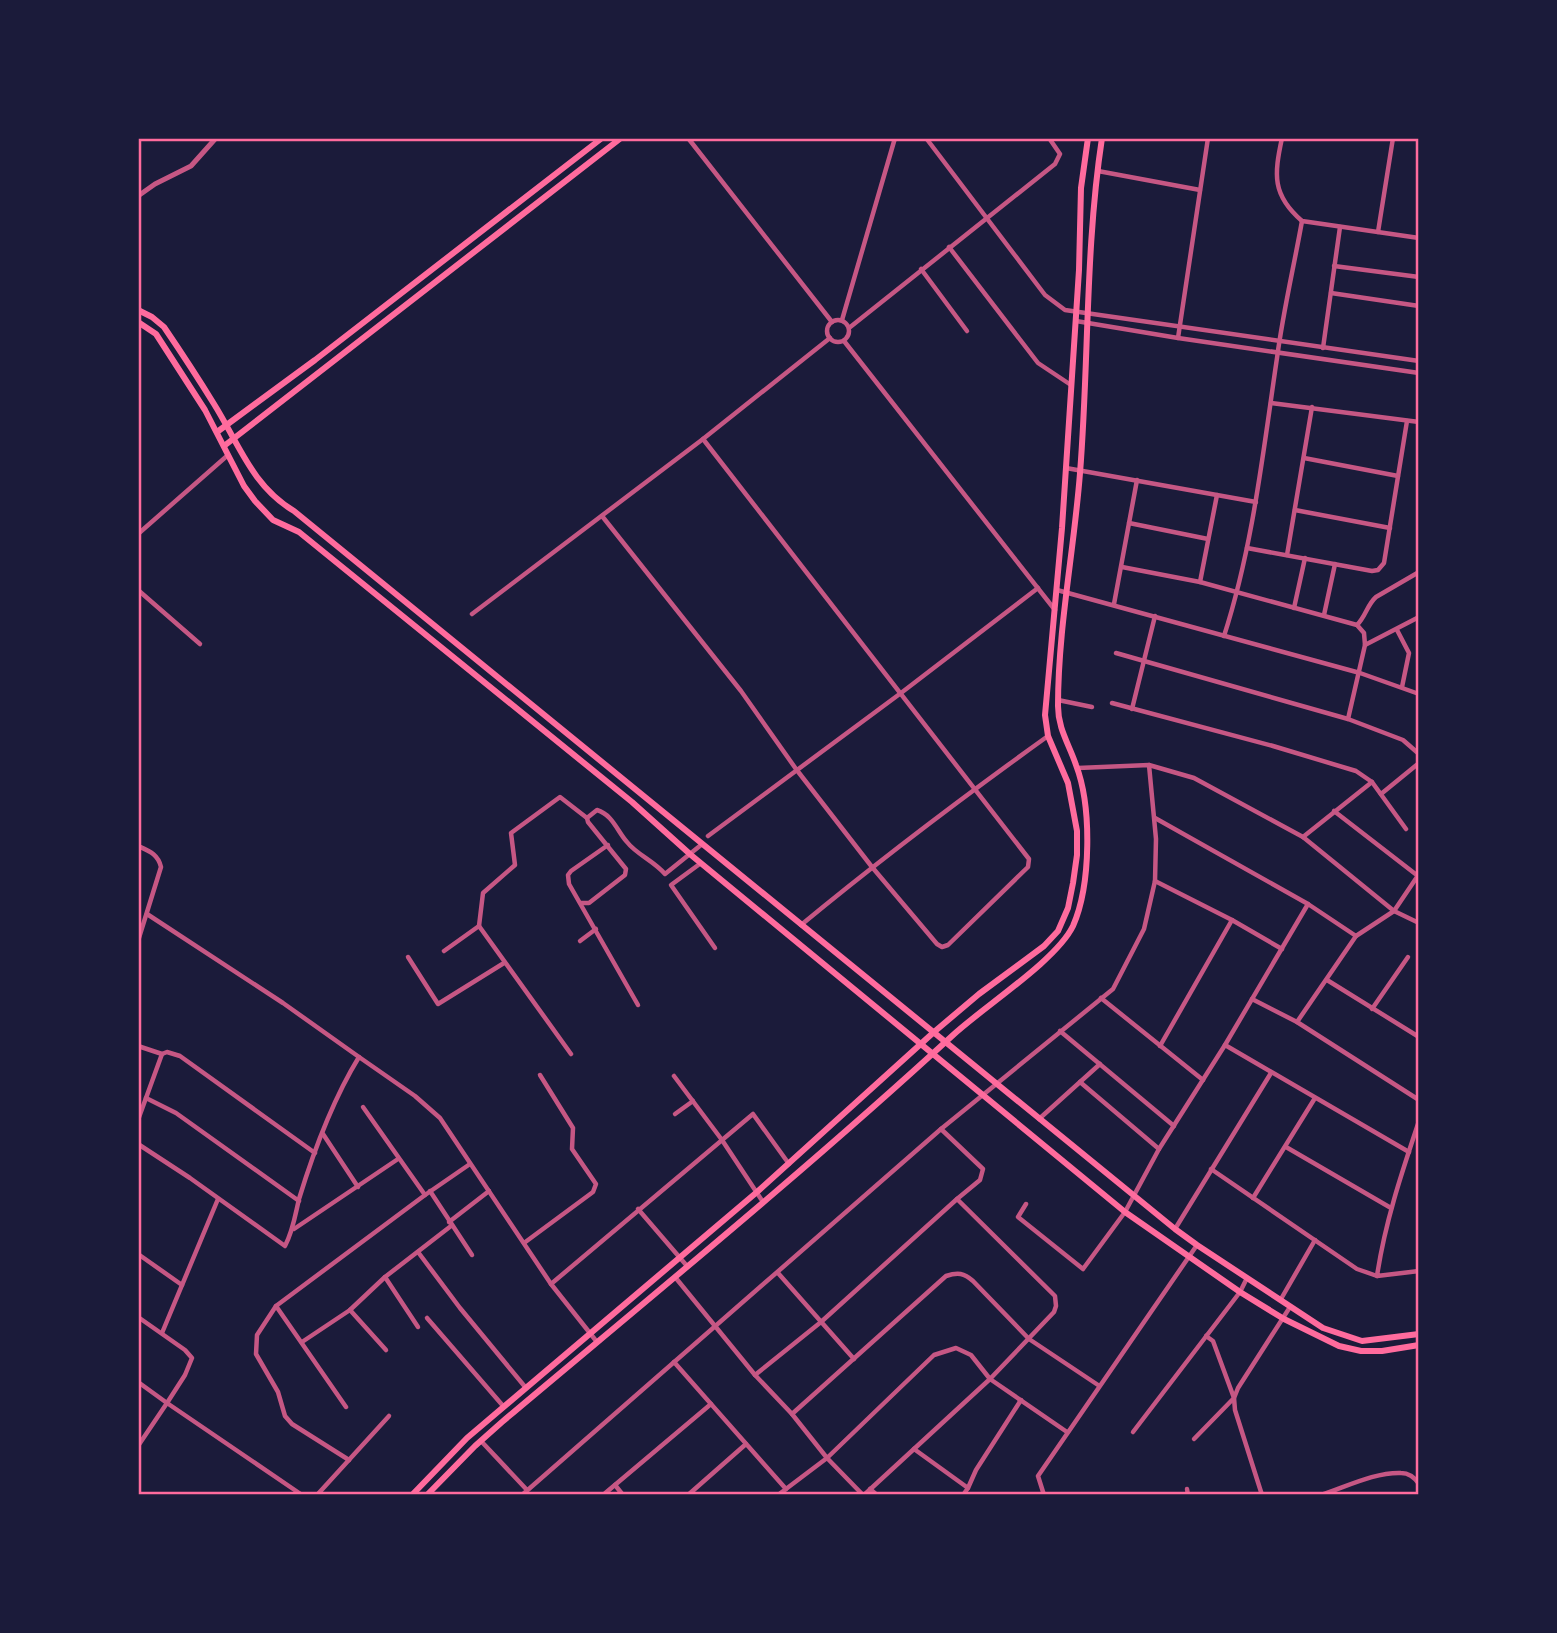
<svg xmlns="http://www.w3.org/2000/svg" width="1557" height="1633" font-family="'Open Sans',sans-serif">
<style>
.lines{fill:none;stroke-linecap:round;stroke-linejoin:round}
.minor{stroke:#c65784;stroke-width:4.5}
.tertiary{stroke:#c65784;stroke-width:5}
.secondary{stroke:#ff6b9d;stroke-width:6}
.neatline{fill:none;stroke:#ff6b9d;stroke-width:2.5}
</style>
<rect width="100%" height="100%" fill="#1b1b3a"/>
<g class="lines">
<!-- minor -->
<g class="minor">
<path d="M 688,138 L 832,322"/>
<path d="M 926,138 L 1045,295 L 1065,310 L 1419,361"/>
<path d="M 1282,138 C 1274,175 1272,195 1302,221 L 1419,238"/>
<path d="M 1098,171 L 1200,190"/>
<path d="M 1378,232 L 1393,138"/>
<path d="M 949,247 L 1038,363 L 1071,385"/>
<path d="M 1334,266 L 1419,277"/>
<path d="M 921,269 L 967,331"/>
<path d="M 1331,293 L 1419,306"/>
<circle cx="838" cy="331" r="11"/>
<path d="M 842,320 L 895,138"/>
<path d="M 1076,321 L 1178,338 L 1419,373"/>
<path d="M 849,328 L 1055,164 L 1060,154 L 1049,138"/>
<path d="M 1178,338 L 1208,138"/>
<path d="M 844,341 L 1055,610"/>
<path d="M 1323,348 L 1340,227"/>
<path d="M 1271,403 L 1419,422"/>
<path d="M 1304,458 L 1398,476"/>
<path d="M 1066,468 L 1256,502"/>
<path d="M 1295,510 L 1390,528"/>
<path d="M 602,516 L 741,691 L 796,769 L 872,867 L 937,944 L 942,947 L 948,945 L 1028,867 L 1029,859 L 703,439"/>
<path d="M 1129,523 L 1208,539"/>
<path d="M 138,534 L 228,455"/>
<path d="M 1247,548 L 1372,571 L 1378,570 L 1384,563 L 1407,421"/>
<path d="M 1287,555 L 1312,407"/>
<path d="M 1122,567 L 1200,582 L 1357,625 L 1364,633 L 1365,645 L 1348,719"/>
<path d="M 1200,582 L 1217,495"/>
<path d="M 138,590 L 200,644"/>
<path d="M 1057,590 L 1360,673 L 1419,694"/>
<path d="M 1114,604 L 1137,480"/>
<path d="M 1294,608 L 1305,558"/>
<path d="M 472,614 L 703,439 L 830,338"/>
<path d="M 1324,615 L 1335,564"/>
<path d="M 1357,625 C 1366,616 1367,605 1376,597 L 1419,572"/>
<path d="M 1397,630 L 1409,653 L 1402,687"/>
<path d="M 1224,636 C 1253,546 1263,452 1277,358 C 1283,312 1294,266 1302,221"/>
<path d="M 1365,645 L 1419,617"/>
<path d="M 1116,653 L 1348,719 L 1403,740 L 1419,754"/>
<path d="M 1058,700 L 1092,707"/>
<path d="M 1112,703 L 1273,746 L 1356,771 L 1372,782 L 1406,829"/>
<path d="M 1132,709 L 1155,616"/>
<path d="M 1078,768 L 1149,765 L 1194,778 L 1303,837 L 1394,911 L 1419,923"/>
<path d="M 1381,794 L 1419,763"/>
<path d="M 1334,811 L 1418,876"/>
<path d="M 1155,818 L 1308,904 L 1356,936"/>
<path d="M 708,836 L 901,693 L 1038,588"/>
<path d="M 1303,837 L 1372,782"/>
<path d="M 608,845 L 571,871 L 568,875 L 569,884 L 638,1005"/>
<path d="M 138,846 C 149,851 158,854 161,867 L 138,941"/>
<path d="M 701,863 L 671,885 L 715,948"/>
<path d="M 1155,881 L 1232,920 L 1282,949"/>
<path d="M 581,903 L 589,903 L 625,875 L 626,869 L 588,822 L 587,818 L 597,810 C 613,815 617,831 627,842 C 636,854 654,861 665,874 L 701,845"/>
<path d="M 147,914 L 283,1003 L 359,1057"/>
<path d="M 801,925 C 881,859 963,797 1048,736"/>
<path d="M 479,926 L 483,893 L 515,865 L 511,833 L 560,797 L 587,818"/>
<path d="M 580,941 L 596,929"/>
<path d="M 444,951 L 479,926 L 571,1054"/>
<path d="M 408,957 L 438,1004 L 504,963"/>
<path d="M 1327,980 L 1419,1037"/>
<path d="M 1101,998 L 1203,1080"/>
<path d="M 1252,999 L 1297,1022 L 1356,936 L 1394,911 L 1419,874"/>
<path d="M 1372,1009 L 1408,957"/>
<path d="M 1297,1022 L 1419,1100"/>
<path d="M 1060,1031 L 1174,1126"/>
<path d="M 1225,1045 L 1409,1152"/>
<path d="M 138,1046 L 162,1054"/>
<path d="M 1160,1046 L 1232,920"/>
<path d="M 674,1076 L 722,1140 L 763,1202"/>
<path d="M 1080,1082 L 1159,1149"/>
<path d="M 146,1098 L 176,1113 L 299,1201"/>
<path d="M 363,1107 L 425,1195 L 470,1164"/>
<path d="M 675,1114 L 693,1101"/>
<path d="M 1039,1119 L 1100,1064"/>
<path d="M 138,1120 L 162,1054 L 167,1052 L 180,1056 L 315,1153"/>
<path d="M 1419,1121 C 1402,1172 1385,1222 1377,1276 L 1419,1271"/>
<path d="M 323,1134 L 358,1187"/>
<path d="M 138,1144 L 190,1178 L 285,1246 C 293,1231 295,1216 299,1199 C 314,1150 332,1101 359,1057 L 415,1096 L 440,1118 L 551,1284 L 597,1342"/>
<path d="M 1286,1147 L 1391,1208"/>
<path d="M 1211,1169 L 1357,1269 L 1377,1276"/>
<path d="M 430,1191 L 472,1255"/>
<path d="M 1253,1198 L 1315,1098"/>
<path d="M 1026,1204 L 1018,1217 L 1083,1269 L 1125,1212 L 1159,1149 L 1225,1045 L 1308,904"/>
<path d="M 638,1209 L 687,1266"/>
<path d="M 449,1222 L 489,1191"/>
<path d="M 294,1229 L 398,1159"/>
<path d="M 1175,1229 L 1271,1073"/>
<path d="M 524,1243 L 593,1192 L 596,1184 L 572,1149 L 573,1128 L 540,1075"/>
<path d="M 418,1252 L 460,1308 L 526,1388"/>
<path d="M 138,1254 L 182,1285"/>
<path d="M 778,1273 L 854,1359"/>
<path d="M 385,1277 L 418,1327"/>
<path d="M 675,1277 L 755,1375 L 792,1414 L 827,1458 L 863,1495"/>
<path d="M 551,1284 L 753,1114 L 789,1164"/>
<path d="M 1281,1299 L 1315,1240"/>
<path d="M 276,1306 L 257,1335 L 256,1354 L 278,1392 L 285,1416 L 292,1424 L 349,1460"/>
<path d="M 350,1310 L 386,1350"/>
<path d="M 138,1317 L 185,1350 L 192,1358 L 185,1375 L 167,1403 L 302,1495"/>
<path d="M 427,1318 L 504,1407"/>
<path d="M 162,1333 L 218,1199"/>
<path d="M 302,1342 L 350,1310 L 385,1277 L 451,1226"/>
<path d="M 674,1362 L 786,1489"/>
<path d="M 755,1375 L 821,1322 L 957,1199 L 980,1180 L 983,1169 L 941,1129"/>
<path d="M 138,1382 L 167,1403 L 138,1446"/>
<path d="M 346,1407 L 276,1306 L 425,1195"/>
<path d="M 792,1414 L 946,1276 C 958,1272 964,1273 973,1281 L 1029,1339 L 1098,1385"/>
<path d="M 1133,1432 L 1240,1292 L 1247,1278"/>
<path d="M 1194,1439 L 1234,1398 L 1213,1341 L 1206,1336"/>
<path d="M 481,1441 L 527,1490"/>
<path d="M 914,1449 L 968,1488 L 976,1470 L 1021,1400"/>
<path d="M 615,1485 L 623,1495"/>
<path d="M 870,1489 L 877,1495"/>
<path d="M 1187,1489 L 1188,1495"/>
<path d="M 317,1495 L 389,1416"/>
<path d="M 522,1495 L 941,1129 L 1113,989 L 1144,929 L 1155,881 L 1156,839 L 1149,765"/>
<path d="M 603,1495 L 711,1404"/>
<path d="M 688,1495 L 746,1444"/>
<path d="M 778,1495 L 827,1458 L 934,1355 L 956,1348 L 971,1355 L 990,1379 L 1067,1432"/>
<path d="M 864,1495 L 990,1379 L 1054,1312 L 1056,1306 L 1055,1296 L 957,1199"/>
<path d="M 963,1495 L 968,1488"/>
<path d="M 1044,1495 L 1038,1476 L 1197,1245"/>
<path d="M 1262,1495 L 1235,1410 L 1234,1398 L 1238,1388 L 1290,1307"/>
<path d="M 1321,1495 C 1346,1487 1375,1472 1401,1473 C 1409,1473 1415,1478 1419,1484"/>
</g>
<!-- tertiary -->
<path class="tertiary" d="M 138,196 L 155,184 L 191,166 L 216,138"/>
<!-- secondary -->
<g class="secondary">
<path d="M 138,310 L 152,317 L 164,327 C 181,352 198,378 214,404 C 239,444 252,486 294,511 L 1175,1229 L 1197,1245 L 1323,1328 L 1362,1341 L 1419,1334"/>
<path d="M 138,322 L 156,334 L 205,410 L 244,486 L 255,501 L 273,520 L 299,532 L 632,802 L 691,855 L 1125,1212 L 1240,1292 L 1284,1319 L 1339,1346 L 1361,1351 L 1382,1351 L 1419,1345"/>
<path d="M 217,432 L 315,360 L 602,138"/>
<path d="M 224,446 L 621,138"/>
<path d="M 412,1495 L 467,1438 L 757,1192 L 934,1032 L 979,994 L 1044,946 L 1058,931 L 1068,908 L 1073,883 L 1077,855 L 1077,831 L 1068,783 L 1048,736 L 1045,715 L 1062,528 L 1079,270 L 1081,188 L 1088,138"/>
<path d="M 427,1495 L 475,1446 L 502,1422 C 653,1295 806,1170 952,1036 C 983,1007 1056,961 1073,926 C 1091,885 1092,807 1076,765 C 1069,744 1058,729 1058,706 C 1058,628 1074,551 1080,473 C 1089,362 1085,249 1102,138"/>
</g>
</g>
<!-- border -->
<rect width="1557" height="1633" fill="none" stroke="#1b1b3a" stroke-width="280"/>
<rect x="140" y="140" width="1277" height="1353" class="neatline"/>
</svg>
